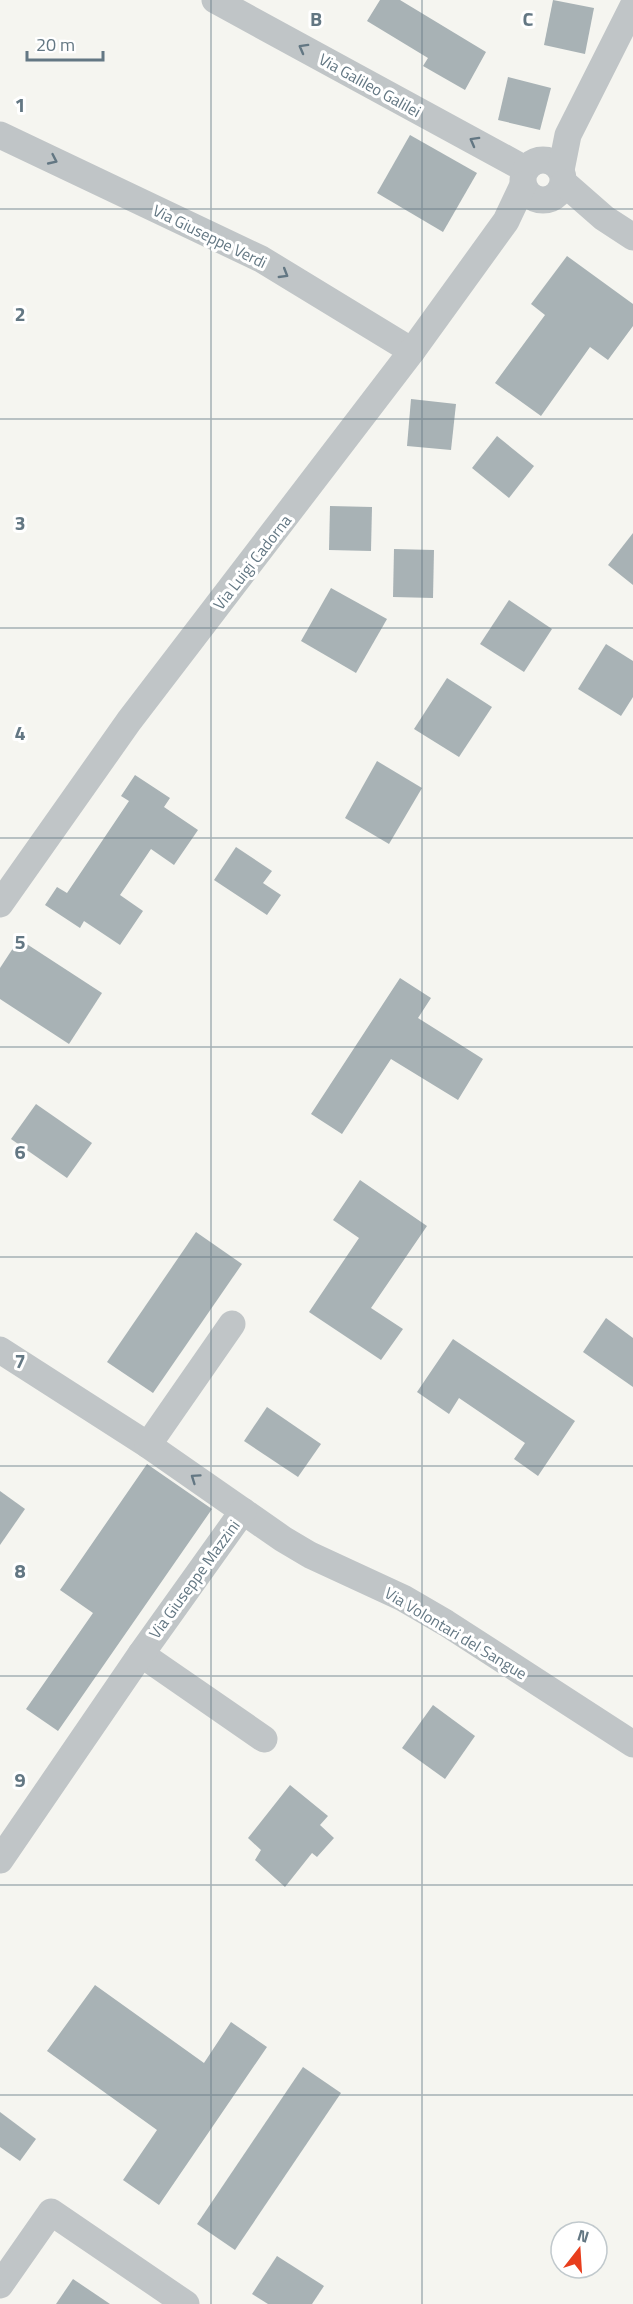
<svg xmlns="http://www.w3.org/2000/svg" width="633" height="2304" font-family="'Titillium Web',sans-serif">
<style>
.building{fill:#a8b2b5}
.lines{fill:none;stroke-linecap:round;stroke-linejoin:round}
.minor{stroke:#c0c5c7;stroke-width:27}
.oneway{stroke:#637783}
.grid{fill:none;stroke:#637783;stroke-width:1.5;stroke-opacity:0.55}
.labels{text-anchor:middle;stroke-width:6;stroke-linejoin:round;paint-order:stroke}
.street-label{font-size:16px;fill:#637783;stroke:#fff}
.grid-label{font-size:20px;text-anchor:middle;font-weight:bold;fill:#637783;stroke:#fff;stroke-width:6;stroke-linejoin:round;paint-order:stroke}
</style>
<rect width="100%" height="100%" fill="#f5f5f0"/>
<!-- building -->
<g class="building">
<path d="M 380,0 L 400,0 L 486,52 L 465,90 L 423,66 L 428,58 L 367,21 Z"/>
<path d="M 553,0 L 594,8 L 585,54 L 544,45 Z"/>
<path d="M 508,77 L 551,88 L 540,130 L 498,120 Z"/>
<path d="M 410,135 L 477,173 L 443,232 L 377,193 Z"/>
<path d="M 567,256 L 633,304 L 633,326 L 608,360 L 590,347 L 541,416 L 495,383 L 545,315 L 531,304 Z"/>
<path d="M 411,399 L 456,404 L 451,450 L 407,446 Z"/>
<path d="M 497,436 L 534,466 L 509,498 L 472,468 Z"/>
<path d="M 330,506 L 372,507 L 371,551 L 329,550 Z"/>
<path d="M 633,533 L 633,585 L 608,565 Z"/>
<path d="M 394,549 L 434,550 L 433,598 L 393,597 Z"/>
<path d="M 331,588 L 387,619 L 356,673 L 301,641 Z"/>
<path d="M 509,600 L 552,629 L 524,672 L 480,644 Z"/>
<path d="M 606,644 L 633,661 L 633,697 L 621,716 L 578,689 Z"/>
<path d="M 447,678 L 492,707 L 459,757 L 414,729 Z"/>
<path d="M 377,761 L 422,788 L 389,844 L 345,818 Z"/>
<path d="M 135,775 L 170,798 L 164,807 L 198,830 L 174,865 L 151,849 L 120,895 L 143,911 L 120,945 L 84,921 L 80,928 L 45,905 L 57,887 L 67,893 L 129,801 L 121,796 Z"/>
<path d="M 236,847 L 272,871 L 263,883 L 281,895 L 267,915 L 214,880 Z"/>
<path d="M 19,939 L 102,993 L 69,1044 L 0,999 L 0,968 Z"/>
<path d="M 400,978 L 431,998 L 418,1018 L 483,1059 L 458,1100 L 391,1059 L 342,1134 L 311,1114 Z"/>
<path d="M 36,1104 L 92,1143 L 67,1178 L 11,1139 Z"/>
<path d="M 360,1180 L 427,1226 L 371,1308 L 403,1329 L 381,1360 L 309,1312 L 359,1238 L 333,1220 Z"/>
<path d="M 196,1232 L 242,1264 L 153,1393 L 107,1362 Z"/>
<path d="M 606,1318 L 633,1338 L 633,1387 L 583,1352 Z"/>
<path d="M 453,1339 L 575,1421 L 538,1476 L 514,1459 L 525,1443 L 459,1398 L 449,1414 L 417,1392 Z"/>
<path d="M 267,1407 L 321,1444 L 298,1477 L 244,1441 Z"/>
<path d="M 147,1464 L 212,1509 L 58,1731 L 26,1709 L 93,1613 L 60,1590 Z"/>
<path d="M 0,1491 L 25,1509 L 0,1545 Z"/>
<path d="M 433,1705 L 475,1736 L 445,1779 L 402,1748 Z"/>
<path d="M 290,1785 L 328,1816 L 320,1825 L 334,1838 L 317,1857 L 312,1853 L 285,1887 L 255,1860 L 261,1850 L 248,1838 Z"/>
<path d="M 95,1985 L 204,2063 L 231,2022 L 267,2047 L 159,2205 L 123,2180 L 157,2130 L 47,2051 Z"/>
<path d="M 303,2067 L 341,2093 L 235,2250 L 197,2224 Z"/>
<path d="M 0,2112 L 36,2139 L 20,2161 L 0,2147 Z"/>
<path d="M 277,2256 L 324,2286 L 312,2304 L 268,2304 L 252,2294 Z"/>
<path d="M 73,2279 L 110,2304 L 56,2304 Z"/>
</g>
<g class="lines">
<!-- minor -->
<g class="minor">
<path d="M 215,0 L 525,169"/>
<path d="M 0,135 L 261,259 L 412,351"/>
<circle cx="543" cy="180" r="20"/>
<path d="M 561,170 L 568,135 L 633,6"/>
<path d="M 564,183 L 604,218 L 633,237"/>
<path d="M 0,904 L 129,721 L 412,351 L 506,221 L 523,185"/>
<path d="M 0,1350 L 148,1445 L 283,1539 L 310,1555 L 403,1598 L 446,1623 L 633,1744"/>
<path d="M 148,1445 L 232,1324"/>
<path d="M 141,1654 L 264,1739"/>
<path d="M 0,1860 L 141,1654 L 243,1511"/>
<path d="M 0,2285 L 51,2212 L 186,2304"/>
</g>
</g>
<!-- one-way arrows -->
<defs><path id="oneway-chevron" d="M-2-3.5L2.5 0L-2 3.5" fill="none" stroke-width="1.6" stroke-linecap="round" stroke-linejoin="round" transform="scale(1.5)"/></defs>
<g class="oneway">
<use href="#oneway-chevron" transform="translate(303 48) rotate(-151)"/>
<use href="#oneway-chevron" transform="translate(474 141) rotate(-151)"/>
<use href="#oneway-chevron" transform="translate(53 160) rotate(25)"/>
<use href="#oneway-chevron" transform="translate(284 274) rotate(31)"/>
<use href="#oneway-chevron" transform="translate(195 1478) rotate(-145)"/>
</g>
<!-- grid -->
<path class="grid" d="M 211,0 L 211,2304M 422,0 L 422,2304M 0,209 L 633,209M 0,419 L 633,419M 0,628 L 633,628M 0,838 L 633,838M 0,1047 L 633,1047M 0,1257 L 633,1257M 0,1466 L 633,1466M 0,1676 L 633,1676M 0,1885 L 633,1885M 0,2095 L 633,2095"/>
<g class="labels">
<!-- street labels -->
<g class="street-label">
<text transform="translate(370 85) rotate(29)" y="6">Via Galileo Galilei</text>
<text transform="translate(210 236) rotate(26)" y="6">Via Giuseppe Verdi</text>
<text transform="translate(252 562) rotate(-52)" y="6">Via Luigi Cadorna</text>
<text transform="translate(194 1579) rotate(-54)" y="6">Via Giuseppe Mazzini</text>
<text transform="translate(456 1633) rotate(31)" y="6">Via Volontari del Sangue</text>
</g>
</g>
<g class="grid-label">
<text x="316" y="26">B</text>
<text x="528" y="26">C</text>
<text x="20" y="112">1</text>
<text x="20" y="321">2</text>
<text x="20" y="530">3</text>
<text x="20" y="740">4</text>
<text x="20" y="949">5</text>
<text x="20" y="1159">6</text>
<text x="20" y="1368">7</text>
<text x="20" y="1578">8</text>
<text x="20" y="1787">9</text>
</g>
<!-- north arrow -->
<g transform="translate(579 2250) rotate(17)"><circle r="28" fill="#ffffff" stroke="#c1c9cd" stroke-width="1.5"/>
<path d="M0-4.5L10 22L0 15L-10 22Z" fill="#e83e1d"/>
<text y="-9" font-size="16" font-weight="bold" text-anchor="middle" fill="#637783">N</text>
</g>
<!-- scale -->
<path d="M27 51v9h76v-9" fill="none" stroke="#637783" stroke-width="3"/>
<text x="36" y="51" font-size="18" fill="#637783" stroke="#ffffff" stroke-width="4.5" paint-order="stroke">20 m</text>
</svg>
